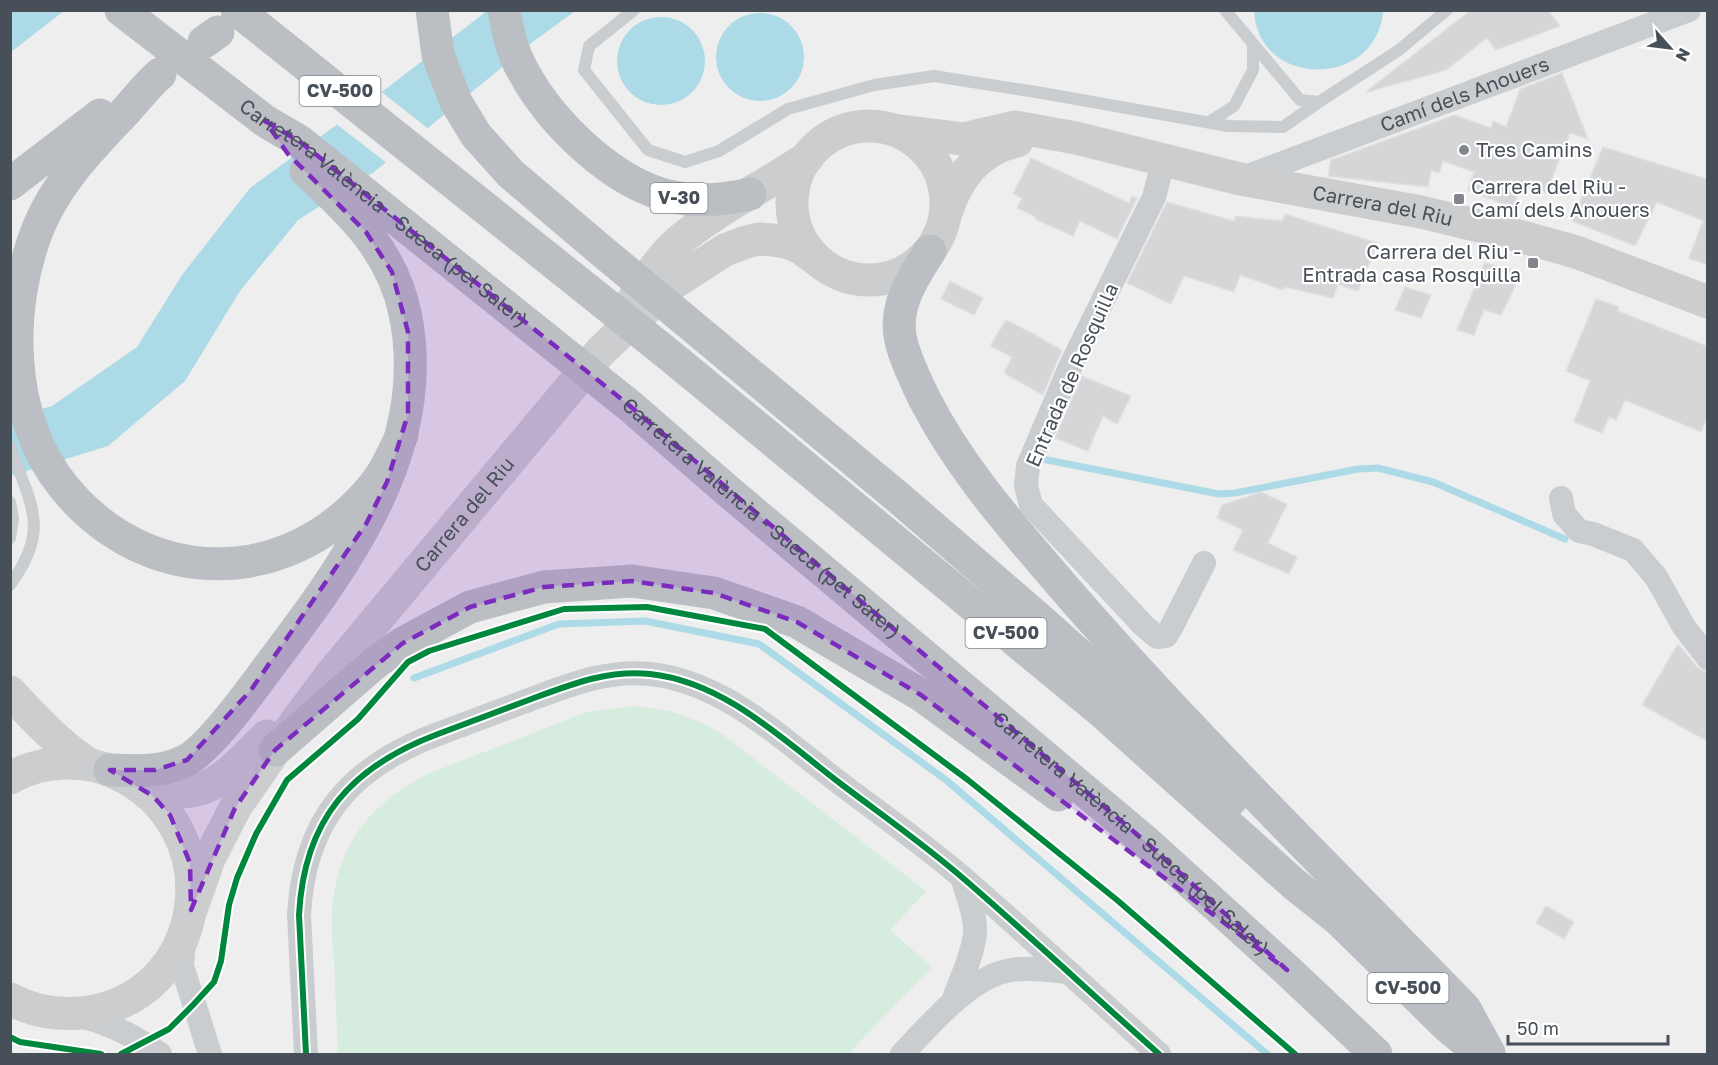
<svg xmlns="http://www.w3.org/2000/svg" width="1718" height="1065" font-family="'Golos Text',sans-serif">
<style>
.green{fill:#d5ecde}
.water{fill:#acdae6}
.pier{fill:#efeeee}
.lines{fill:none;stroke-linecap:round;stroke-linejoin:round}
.stream{stroke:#acdae6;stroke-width:7}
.building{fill:#d6d6d8;stroke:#e0e0e1;stroke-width:1.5}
.lane{stroke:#cacdcf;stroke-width:12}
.street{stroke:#cacdcf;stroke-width:24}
.secondary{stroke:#cbcdcf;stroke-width:33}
.highway{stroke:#bbbfc4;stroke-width:33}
.cycleway-casing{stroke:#fff;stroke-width:10}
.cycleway{stroke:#00873e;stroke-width:6}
.marked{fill:#7b2cbf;fill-opacity:0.2;stroke:#7b2cbf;stroke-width:4.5;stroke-dasharray:12 8;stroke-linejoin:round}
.poi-dot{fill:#82878d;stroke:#fff;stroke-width:2}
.labels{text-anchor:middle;stroke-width:4.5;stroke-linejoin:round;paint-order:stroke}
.shield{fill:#fff;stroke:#7e848b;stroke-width:1.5}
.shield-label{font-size:18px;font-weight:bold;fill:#475059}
.street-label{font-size:20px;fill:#475059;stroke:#fff}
.poi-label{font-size:20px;fill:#475059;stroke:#fff;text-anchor:start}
</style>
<rect width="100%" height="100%" fill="#efeeee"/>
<!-- green -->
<path class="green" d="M 634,706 C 671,710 690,715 722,734 L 926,891 L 890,930 L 932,967 L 848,1054 L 338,1054 C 337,1024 335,993 334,962 C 333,946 331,928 332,912 C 336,846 369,805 425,775 L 587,712 Z"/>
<!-- water -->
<g class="water">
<path d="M 11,11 L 64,11 L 11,52 Z"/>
<path d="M 487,11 L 575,11 L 534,41 L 374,172 L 298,220 L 240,291 L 185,381 L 108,446 L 11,476 L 11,418 L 52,406 L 137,347 L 182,275 L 250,188 L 387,88 Z"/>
<path d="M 1254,11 L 1254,10 L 1383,11 C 1377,89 1258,89 1254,11 Z"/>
<circle cx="760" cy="57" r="44"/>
<circle cx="661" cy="61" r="44"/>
</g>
<!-- pier -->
<path class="pier" d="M 379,90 L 430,130 L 388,164 L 335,123 Z"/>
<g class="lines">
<!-- stream -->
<g class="stream">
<path d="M 1042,459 L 1219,494 L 1235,493 L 1358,469 L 1378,468 L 1433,482 L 1565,539"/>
<path d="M 414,678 L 559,624 L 645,621 L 759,644 L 946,780 L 1267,1054"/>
</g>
</g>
<!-- building -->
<g class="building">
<path d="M 1471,10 L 1548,10 L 1560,26 L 1496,50 L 1487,38 L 1446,70 L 1368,92 L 1367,91 Z"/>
<path d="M 1562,73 L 1588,139 L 1570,133 L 1546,193 L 1522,183 L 1513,208 L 1468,190 L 1474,172 L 1443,161 L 1439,173 L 1431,171 L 1428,187 L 1328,176 L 1331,160 L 1455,115 L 1491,128 L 1493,121 L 1506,127 L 1520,89 Z"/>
<path d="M 1603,147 L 1707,179 L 1707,265 L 1689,258 L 1703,221 L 1657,202 L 1635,246 L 1572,221 Z"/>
<path d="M 1031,158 L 1129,203 L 1132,196 L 1137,198 L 1117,239 L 1080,221 L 1073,236 L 1035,219 L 1036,217 L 1017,208 L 1022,198 L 1013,194 Z"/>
<path d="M 1167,202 L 1234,221 L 1236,216 L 1282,221 L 1285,214 L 1377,243 L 1358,291 L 1338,284 L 1333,298 L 1285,287 L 1283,290 L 1240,275 L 1234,292 L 1184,276 L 1171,304 L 1127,283 Z"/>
<path d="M 1485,263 L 1522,272 L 1501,315 L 1484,310 L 1474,335 L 1457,330 Z"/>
<path d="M 950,281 L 983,298 L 974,315 L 941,299 Z"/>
<path d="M 1405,287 L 1431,295 L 1421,318 L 1395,310 Z"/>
<path d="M 1596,299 L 1619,307 L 1618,311 L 1707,346 L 1707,418 L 1701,432 L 1625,400 L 1616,420 L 1609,417 L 1602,433 L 1574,422 L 1590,381 L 1566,371 Z"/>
<path d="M 1006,320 L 1032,333 L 1060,349 L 1061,352 L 1043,395 L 1004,373 L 1012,357 L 990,346 Z"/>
<path d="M 1082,376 L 1131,396 L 1117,424 L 1103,416 L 1088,451 L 1055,438 Z"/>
<path d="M 1261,492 L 1287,504 L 1268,543 L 1297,557 L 1289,574 L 1233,550 L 1243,530 L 1217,518 L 1222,505 Z"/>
<path d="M 1678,644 L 1697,667 L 1707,672 L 1707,741 L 1642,705 Z"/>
<path d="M 1546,906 L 1574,922 L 1564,939 L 1536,923 Z"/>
</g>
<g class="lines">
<!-- lane -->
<g class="lane">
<path d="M 634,10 L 589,46 L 584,70 L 648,150 L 685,162 L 719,151 L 788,109 L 874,85 L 934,76 L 1042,93 L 1228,126 L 1283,127 L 1319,102"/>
<path d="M 1225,10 L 1300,100 L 1319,102 L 1399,50 L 1447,10"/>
<path d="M 1209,122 L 1234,106 L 1253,70 L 1253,46"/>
<path d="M 10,447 C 31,505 51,529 10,585"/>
<path d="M 10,502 L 13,518 L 10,538"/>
</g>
<!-- street -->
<g class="street">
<path d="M 1162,160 L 1162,166 L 1154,197 L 1071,365 L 1028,466 L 1026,486 L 1031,505 L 1143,625 L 1157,637 L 1166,636 L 1171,628 L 1204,563"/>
<path id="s1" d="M 1240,179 L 1689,10"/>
<path d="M 1561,498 L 1564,514 L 1579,531 L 1593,534 L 1633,550 L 1656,577 L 1684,627 L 1708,658"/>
<path d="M 184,939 L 182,966 L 210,1054"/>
<path d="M 953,1002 C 960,980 973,956 975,933 C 976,915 967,895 962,877"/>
<path d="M 74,1015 C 106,1021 133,1035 160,1054"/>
<path d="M 306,1054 L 299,915 C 304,820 350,767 438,734 C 467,723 497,712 526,701 C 567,686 607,669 650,674 C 725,682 783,740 841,784 C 882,815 925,845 964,879 C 1030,936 1094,996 1159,1054"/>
<path d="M 902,1054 C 930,1025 969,977 1011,970 C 1029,967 1049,970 1067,972"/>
</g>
<!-- secondary -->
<g class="secondary">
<circle cx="869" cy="203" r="77"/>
<path id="s2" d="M 898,131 L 963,139 L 1015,127 L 1076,138 L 1240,179 L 1421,212 L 1508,233 L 1576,252 L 1708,302"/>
<path d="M 946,213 C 957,178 979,149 1017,141"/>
<path d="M 628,308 C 643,284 658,260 679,241 C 718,208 766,186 808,157"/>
<path d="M 10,692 C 35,719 59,745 90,765"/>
<path d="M 10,778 C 41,760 84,758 116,773 C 234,828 208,1000 81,1013 C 57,1015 32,1011 10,999"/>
<path d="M 139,783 C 203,808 224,778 267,736"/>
<path id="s3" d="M 191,910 L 209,859 L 235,808 L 275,750 L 329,677 L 601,351 L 671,285 L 725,250 L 746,242 L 759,239 L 773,240 L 786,242 L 801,248 L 814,258"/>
</g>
<!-- highway -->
<g class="highway">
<path id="s4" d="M 121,10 L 265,121 L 299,141 L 630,406 L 729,492 L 1146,842 L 1287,970 L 1376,1054"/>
<path d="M 237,10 L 668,354 L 1101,711 L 1294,884 L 1338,919 L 1447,1026 L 1481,1054"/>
<path d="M 432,10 L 438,55 L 456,102 L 476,135 L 511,174 L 603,252 L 900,499 L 1039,619 L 1134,704 L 1231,800"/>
<path d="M 504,10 C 508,32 512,52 523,71 C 551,123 614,185 673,197 C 699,202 724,200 750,194"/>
<path d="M 204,42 L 218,32"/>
<path d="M 160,74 C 145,87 134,103 120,117 C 89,150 57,183 39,226 C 6,306 7,416 63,486 C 145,588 285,590 370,490 C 384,474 393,454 402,435"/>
<path d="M 10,184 L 100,115"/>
<path d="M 930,251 C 912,279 893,307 901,341 C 906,362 916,381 925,400 C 956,460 999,512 1043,563 C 1175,719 1323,862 1465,1009 L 1489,1053"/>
<path d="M 275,750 L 375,663 L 403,643 L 470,607 L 544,587 L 632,581 L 714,593 L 797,622 L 921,695 L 1058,795"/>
<path d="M 110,770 C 136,771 161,773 185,761 C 209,749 247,696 264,673 C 342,570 434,451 405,313 C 392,251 351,212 306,171"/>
</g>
<!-- cycleway casing -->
<g class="cycleway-casing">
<g id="cycleway">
<path d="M 10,1037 L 20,1042 L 101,1054"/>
<path d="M 121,1054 L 169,1029 L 193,1005 L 214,982 L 221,961 L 229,905 L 237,878 L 256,834 L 287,780 L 358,719 L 408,662 L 429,651 L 564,609 L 647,607 L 765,629 L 968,780 L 1117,900 L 1295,1054"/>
<path d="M 306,1054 L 299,915 C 304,820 350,767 438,734 C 467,723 497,712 526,701 C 567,686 607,669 650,674 C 725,682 783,740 841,784 C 882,815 925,845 964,879 C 1030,936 1094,996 1159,1054"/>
</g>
</g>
<!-- cycleway -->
<use href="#cycleway" class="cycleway"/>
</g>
<!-- marked area -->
<path class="marked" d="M 265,121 L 299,141 L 630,406 L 1146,842 L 1287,970 L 921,695 L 797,622 L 714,593 L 632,581 L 544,587 L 470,607 L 403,643 L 275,750 L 235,808 L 191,910 L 190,863 L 170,815 L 153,796 L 110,770 L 155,770 L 187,760 L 251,690 L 366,524 L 387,482 L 408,414 L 408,332 L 392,272 L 366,232 L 288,154 Z"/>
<!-- markers -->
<g class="poi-dot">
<circle cx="1464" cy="150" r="6"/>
<rect x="1453" y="193" width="12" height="12" rx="3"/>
<rect x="1527" y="257" width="12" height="12" rx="3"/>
</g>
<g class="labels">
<!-- shield labels -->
<g class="shield">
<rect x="299.5" y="76" width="81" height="30" rx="4.5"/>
<rect x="650.5" y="183" width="57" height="30" rx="4.5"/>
<rect x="965.5" y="618" width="81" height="30" rx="4.5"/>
<rect x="1367.5" y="973" width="81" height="30" rx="4.5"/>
</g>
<g class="shield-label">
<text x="340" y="97">CV-500</text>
<text x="679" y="204">V-30</text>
<text x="1006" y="639">CV-500</text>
<text x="1408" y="994">CV-500</text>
</g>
<!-- street labels -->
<g class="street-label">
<text dy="7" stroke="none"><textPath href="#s1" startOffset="240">Camí dels Anouers</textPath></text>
<text dy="7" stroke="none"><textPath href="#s2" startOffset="495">Carrera del Riu</textPath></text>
<text dy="7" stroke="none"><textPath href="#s4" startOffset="332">Carretera València - Sueca (pel Saler)</textPath></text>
<text transform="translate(1072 375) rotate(-66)" y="7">Entrada de Rosquilla</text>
<text dy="7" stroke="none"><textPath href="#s3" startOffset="484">Carrera del Riu</textPath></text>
<text dy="7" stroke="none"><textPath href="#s4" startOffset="818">Carretera València - Sueca (pel Saler)</textPath></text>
<text dy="7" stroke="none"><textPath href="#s4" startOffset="1304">Carretera València - Sueca (pel Saler)</textPath></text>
</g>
<!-- poi labels -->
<g class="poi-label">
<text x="1476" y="157">Tres Camins</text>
<text x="1471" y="194">Carrera del Riu -<tspan x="1471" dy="23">Camí dels Anouers</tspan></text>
<text x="1521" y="259" text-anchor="end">Carrera del Riu -<tspan x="1521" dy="23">Entrada casa Rosquilla</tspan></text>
</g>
</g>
<!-- border -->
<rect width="1718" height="1065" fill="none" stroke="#475059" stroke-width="24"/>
<!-- north arrow -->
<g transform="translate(1670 48) rotate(118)" stroke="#ffffff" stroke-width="4.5" paint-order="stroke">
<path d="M0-4.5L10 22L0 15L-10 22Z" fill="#475059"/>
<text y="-9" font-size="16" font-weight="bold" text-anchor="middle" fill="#475059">N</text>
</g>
<!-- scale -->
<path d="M1508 1035v9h160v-9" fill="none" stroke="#475059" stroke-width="3"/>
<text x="1517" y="1035" font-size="18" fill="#475059" stroke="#ffffff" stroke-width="4.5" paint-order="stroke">50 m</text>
</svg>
